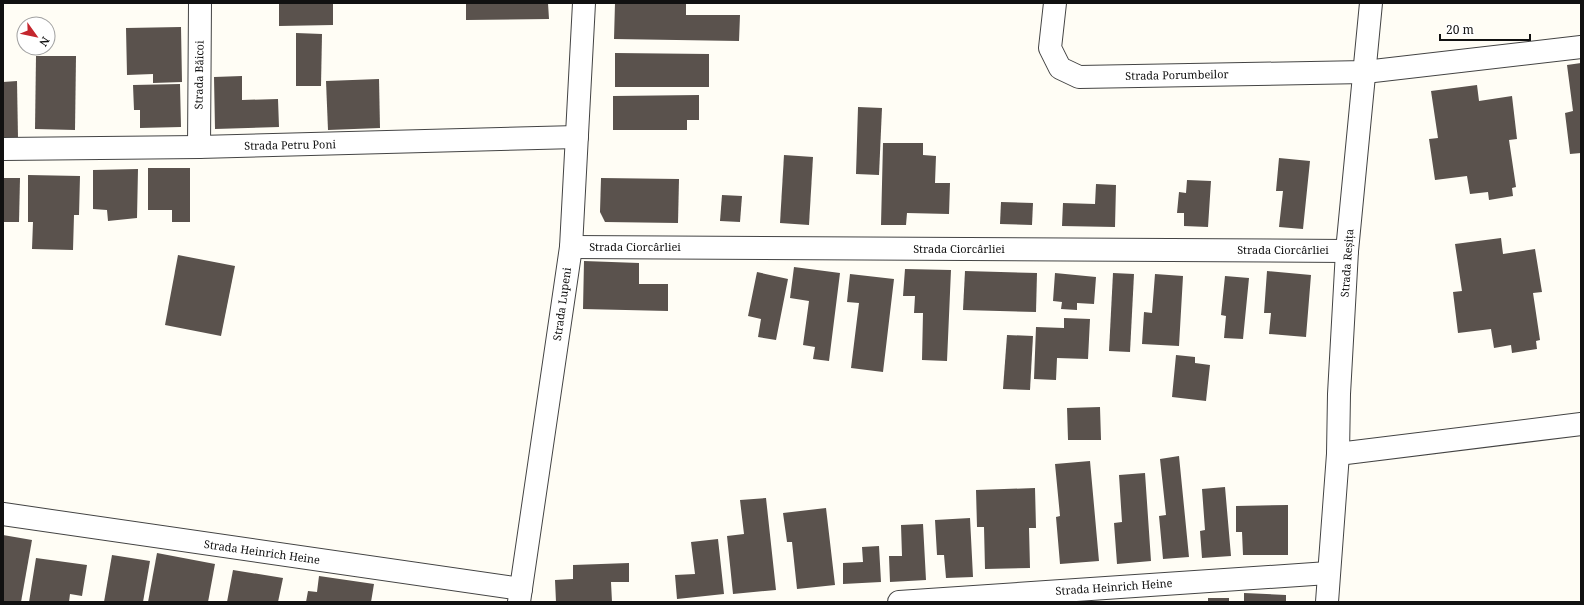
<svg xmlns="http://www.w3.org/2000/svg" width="1584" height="605" font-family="'Noto Serif',serif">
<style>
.building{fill:#5a524d}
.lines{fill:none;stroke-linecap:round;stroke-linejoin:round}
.minor-casing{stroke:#444;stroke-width:24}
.minor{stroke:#fff;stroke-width:22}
.labels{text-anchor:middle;stroke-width:4;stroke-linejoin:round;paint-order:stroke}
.street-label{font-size:11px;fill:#111;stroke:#fff}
</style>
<rect width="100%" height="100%" fill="#fffdf5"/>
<!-- building -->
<g class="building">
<path d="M 279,3 L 333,3 L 333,25 L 279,26 Z"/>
<path d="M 466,3 L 548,3 L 549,19 L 466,20 Z"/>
<path d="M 615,3 L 686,3 L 686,15 L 740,15 L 739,41 L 614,39 Z"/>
<path d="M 181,27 L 182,82 L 153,83 L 153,74 L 127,75 L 126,28 Z"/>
<path d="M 296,33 L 322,34 L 321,86 L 296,86 Z"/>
<path d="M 615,53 L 709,54 L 709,87 L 615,87 Z"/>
<path d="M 36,56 L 76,56 L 75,130 L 35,129 Z"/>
<path d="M 1581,63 L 1581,153 L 1570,154 L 1565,113 L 1573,111 L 1567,65 Z"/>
<path d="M 242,76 L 242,100 L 278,99 L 279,127 L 215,129 L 214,77 Z"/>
<path d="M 379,79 L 380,128 L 328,130 L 326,81 Z"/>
<path d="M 17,81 L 18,138 L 3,138 L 3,82 Z"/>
<path d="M 180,84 L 181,127 L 140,128 L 140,110 L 134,110 L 133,85 Z"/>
<path d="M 1477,85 L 1479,101 L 1512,96 L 1517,139 L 1509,140 L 1516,187 L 1512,188 L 1513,196 L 1489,200 L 1488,192 L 1470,194 L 1467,176 L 1435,180 L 1429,139 L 1438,138 L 1431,91 Z"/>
<path d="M 699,95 L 699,120 L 687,120 L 687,130 L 613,130 L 613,96 Z"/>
<path d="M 858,107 L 882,108 L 879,175 L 856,174 Z"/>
<path d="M 883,143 L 923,143 L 923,155 L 936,156 L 935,183 L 950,183 L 949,214 L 907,213 L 906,225 L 881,225 Z"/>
<path d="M 784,155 L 813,157 L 809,225 L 780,223 Z"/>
<path d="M 1279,158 L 1310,161 L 1303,229 L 1279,227 L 1283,191 L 1276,191 Z"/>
<path d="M 148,168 L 190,168 L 190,222 L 172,222 L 172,210 L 148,210 Z"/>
<path d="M 138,169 L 137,218 L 108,221 L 107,210 L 93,209 L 93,170 Z"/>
<path d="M 28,175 L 80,176 L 79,215 L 74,215 L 73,250 L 32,249 L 33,222 L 28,222 Z"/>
<path d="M 3,178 L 20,178 L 19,222 L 3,222 Z"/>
<path d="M 601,178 L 679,179 L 678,223 L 605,222 L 600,212 Z"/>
<path d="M 1187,180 L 1211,181 L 1208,227 L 1184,226 L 1184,213 L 1177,213 L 1179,192 L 1186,193 Z"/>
<path d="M 1096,184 L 1116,185 L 1115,227 L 1062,226 L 1063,203 L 1095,204 Z"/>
<path d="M 722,195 L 742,196 L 740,222 L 720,221 Z"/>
<path d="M 1001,202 L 1033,203 L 1032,225 L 1000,224 Z"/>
<path d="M 1501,238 L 1503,254 L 1535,249 L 1542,292 L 1533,293 L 1540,340 L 1536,341 L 1537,349 L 1512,353 L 1511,345 L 1494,348 L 1491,329 L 1458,333 L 1453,292 L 1462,291 L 1455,244 Z"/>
<path d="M 178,255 L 235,266 L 221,336 L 165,325 Z"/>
<path d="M 584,261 L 639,263 L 639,284 L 668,284 L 668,311 L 583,309 Z"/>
<path d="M 794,267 L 840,273 L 829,361 L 813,359 L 815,347 L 803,345 L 809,301 L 790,298 Z"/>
<path d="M 905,269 L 951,270 L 947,361 L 922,360 L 923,313 L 914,313 L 915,296 L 903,296 Z"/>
<path d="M 965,271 L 1037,273 L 1036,312 L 963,310 Z"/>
<path d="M 1267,271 L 1311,275 L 1306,337 L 1269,334 L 1271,313 L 1264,313 Z"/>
<path d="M 757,272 L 788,279 L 776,340 L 758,337 L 761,319 L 748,316 Z"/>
<path d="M 1055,273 L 1096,277 L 1094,304 L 1077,303 L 1077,310 L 1061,309 L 1062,302 L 1053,301 Z"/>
<path d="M 1113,273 L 1134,274 L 1130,352 L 1109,351 Z"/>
<path d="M 850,274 L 894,279 L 883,372 L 851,368 L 859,303 L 847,302 Z"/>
<path d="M 1155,274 L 1183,276 L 1179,346 L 1142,344 L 1144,312 L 1152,313 Z"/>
<path d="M 1225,276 L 1249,278 L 1243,339 L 1224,338 L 1226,316 L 1221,315 Z"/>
<path d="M 1064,318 L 1090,319 L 1088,359 L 1057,358 L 1056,380 L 1034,379 L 1036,327 L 1064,328 Z"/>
<path d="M 1007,335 L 1033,336 L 1030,390 L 1003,389 Z"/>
<path d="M 1176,355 L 1195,357 L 1195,363 L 1210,365 L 1206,401 L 1172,397 Z"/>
<path d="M 1100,407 L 1101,440 L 1068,440 L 1067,408 Z"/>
<path d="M 1179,456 L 1189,557 L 1163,559 L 1159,516 L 1166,515 L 1160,459 Z"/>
<path d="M 1090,461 L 1099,561 L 1060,564 L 1056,517 L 1060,516 L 1055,464 Z"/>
<path d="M 1145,473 L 1151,561 L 1117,564 L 1114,523 L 1122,522 L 1119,475 Z"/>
<path d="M 1225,487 L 1231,556 L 1202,558 L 1200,531 L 1205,530 L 1202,489 Z"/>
<path d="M 1035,488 L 1036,528 L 1029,528 L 1030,568 L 985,569 L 984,527 L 977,527 L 976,490 Z"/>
<path d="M 766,498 L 776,590 L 733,594 L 727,536 L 744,534 L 740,500 Z"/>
<path d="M 1288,505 L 1288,555 L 1243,555 L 1242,532 L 1236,532 L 1236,506 Z"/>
<path d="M 826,508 L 835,585 L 797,589 L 792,542 L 787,542 L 783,513 Z"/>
<path d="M 970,518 L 973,577 L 946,578 L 944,555 L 937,555 L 935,520 Z"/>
<path d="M 923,524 L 926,580 L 890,582 L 889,556 L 902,556 L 901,525 Z"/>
<path d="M 3,535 L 32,540 L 21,602 L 3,602 Z"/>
<path d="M 718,539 L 724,594 L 677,599 L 675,575 L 695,574 L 691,542 Z"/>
<path d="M 879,546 L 881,582 L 843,584 L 843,563 L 863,562 L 862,547 Z"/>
<path d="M 157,553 L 215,564 L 208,602 L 148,602 Z"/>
<path d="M 112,555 L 150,561 L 143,602 L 104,602 Z"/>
<path d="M 36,558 L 87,565 L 82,596 L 70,594 L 69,602 L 29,602 Z"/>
<path d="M 629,563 L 629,582 L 611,582 L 612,602 L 556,602 L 555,580 L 573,579 L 573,565 Z"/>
<path d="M 233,570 L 283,578 L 278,602 L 227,602 Z"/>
<path d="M 319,576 L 374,584 L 371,602 L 306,602 L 308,591 L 317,592 Z"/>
<path d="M 1244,593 L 1286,595 L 1286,602 L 1244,602 Z"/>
<rect x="1208" y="598" width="21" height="4"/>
</g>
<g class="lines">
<!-- minor casing -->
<g class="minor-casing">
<g id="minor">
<path d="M 1055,3 L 1050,48 L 1060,68 L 1079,77 L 1365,72 L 1581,47"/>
<path d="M 199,147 L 200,3"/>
<path d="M 3,149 L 199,147 L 577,137"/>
<path d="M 571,247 L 1347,251"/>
<path d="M 1338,454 L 1581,424"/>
<path d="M 3,514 L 521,589"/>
<path d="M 519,602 L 571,247 L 584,3"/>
<path d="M 899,602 L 1328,573"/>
<path d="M 1327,602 L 1338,454 L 1339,394 L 1347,251 L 1371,3"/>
</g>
</g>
<!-- minor -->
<use href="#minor" class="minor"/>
</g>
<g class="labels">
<!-- street labels -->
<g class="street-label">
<text transform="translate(199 75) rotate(-89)" y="4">Strada Băicoi</text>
<text transform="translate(1177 75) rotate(-1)" y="4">Strada Porumbeilor</text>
<text transform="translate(290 145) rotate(-1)" y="4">Strada Petru Poni</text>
<text x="635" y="251">Strada Ciorcârliei</text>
<text x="959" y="253">Strada Ciorcârliei</text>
<text x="1283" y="254">Strada Ciorcârliei</text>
<text transform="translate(1347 263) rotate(-86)" y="4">Strada Reșița</text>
<text transform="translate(562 304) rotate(-82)" y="4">Strada Lupeni</text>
<text transform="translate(262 552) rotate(8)" y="4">Strada Heinrich Heine</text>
<text transform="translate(1114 587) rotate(-4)" y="4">Strada Heinrich Heine</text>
</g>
</g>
<!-- border -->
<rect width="1584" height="605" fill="none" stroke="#111111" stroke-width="8"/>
<!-- north arrow -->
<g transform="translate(36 36) rotate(123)"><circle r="19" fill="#ffffff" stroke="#a0a0a0"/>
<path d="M0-3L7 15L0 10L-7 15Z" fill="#c4262e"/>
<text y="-6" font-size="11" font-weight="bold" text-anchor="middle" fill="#111111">N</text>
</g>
<!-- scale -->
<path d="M1440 34v6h90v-6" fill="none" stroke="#111111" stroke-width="2"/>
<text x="1446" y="34" font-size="12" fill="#111111" stroke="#ffffff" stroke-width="3" paint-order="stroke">20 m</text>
</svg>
